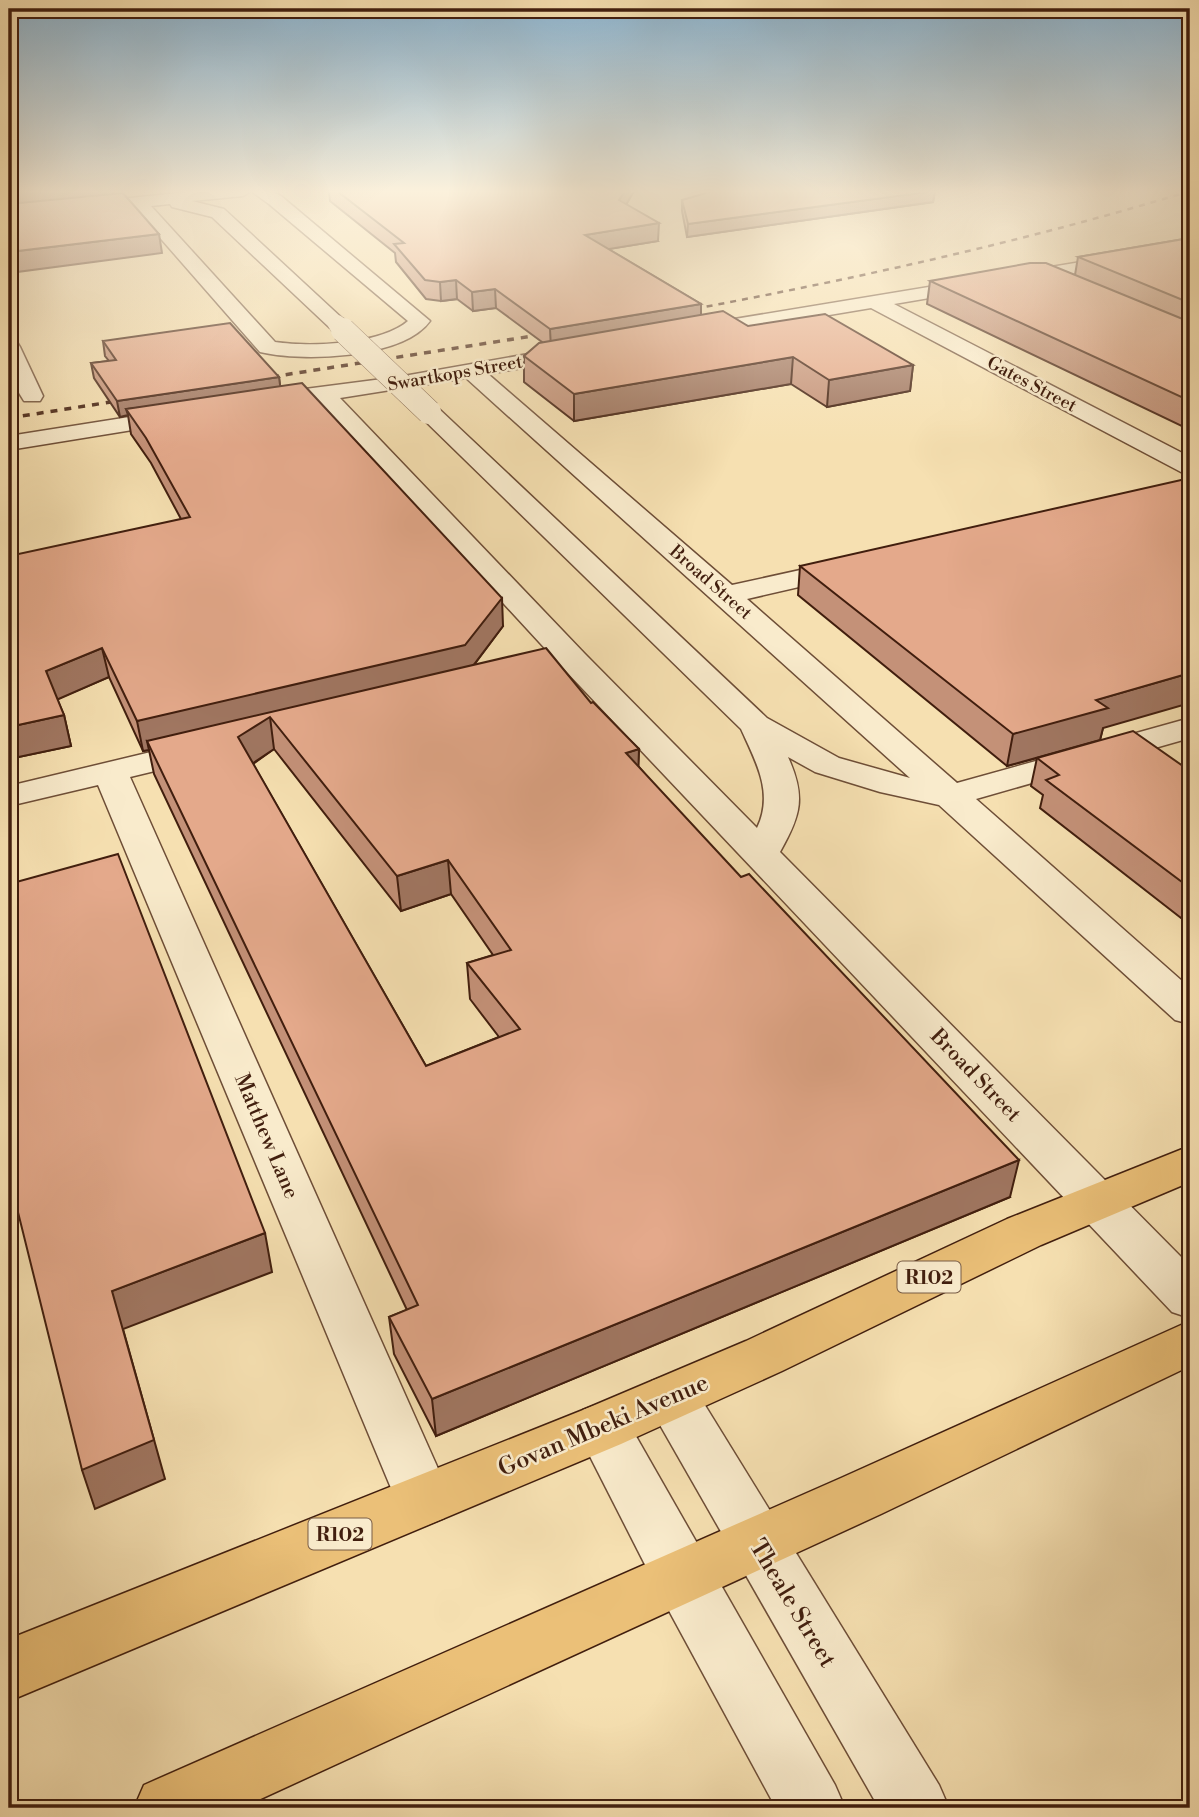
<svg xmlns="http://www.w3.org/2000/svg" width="1199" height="1817" font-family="'Libre Bodoni',serif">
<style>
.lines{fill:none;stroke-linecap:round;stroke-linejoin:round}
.minor-casing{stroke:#6e4e37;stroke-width:3}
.major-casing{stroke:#411e0e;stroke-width:3}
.minor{fill:#f9ebcc;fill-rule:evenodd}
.major{fill:#ebc078;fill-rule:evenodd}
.rail-far1{stroke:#411e0e;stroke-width:2.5;stroke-dasharray:6 6;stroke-linecap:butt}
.rail{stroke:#411e0e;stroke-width:3.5;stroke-dasharray:7 7;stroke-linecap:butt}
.minor-bridge-far1-casing{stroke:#6e4e37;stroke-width:19;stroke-linecap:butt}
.minor-bridge-casing{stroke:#6e4e37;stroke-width:25;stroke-linecap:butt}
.minor-bridge-far1{stroke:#f9ebcc;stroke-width:18}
.minor-bridge{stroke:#f9ebcc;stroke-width:24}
.wall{fill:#c49178;stroke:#411e0e;stroke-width:2;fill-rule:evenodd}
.shaded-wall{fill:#a07661;stroke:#411e0e;stroke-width:2}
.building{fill:#e4a98b;stroke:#411e0e;stroke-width:2;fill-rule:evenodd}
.labels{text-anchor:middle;stroke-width:5;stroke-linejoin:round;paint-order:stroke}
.far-street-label{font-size:18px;fill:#411e0e;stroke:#f9ebcc}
.shield{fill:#f9ebcc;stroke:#785c47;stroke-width:2}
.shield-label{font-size:19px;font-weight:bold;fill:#411e0e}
.street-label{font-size:21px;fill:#411e0e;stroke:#f9ebcc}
.near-street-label{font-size:24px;fill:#411e0e;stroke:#f9ebcc}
</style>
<rect width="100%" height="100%" fill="#f6e0b1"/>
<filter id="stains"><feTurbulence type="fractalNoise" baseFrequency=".00286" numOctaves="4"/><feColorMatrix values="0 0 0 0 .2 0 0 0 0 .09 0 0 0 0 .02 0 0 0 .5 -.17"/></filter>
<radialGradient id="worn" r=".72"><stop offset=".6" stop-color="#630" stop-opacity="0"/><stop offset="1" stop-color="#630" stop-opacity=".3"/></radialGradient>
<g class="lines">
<!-- minor casing -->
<g class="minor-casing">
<g id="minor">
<path d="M 198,191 L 271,191 L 281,196 L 430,321 C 403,359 302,362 260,352 L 134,208 L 120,209 L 112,204 L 120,199 ZM 251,191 L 269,204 L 408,321 C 380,345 310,347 275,342 L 151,206 L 170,204 L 172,207 L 212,217 L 330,328 L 344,328 L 347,324 L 344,320 L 224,209 L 192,201 L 243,196 Z"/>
<path d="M 1190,244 L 1190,254 L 894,304 L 1190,457 L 1190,474 L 1181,472 L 871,308 L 692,338 L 685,336 L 682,332 L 685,328 L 692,326 Z"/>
<path d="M 9,341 L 17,342 L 20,347 L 43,396 L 40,401 L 24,401 C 11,382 8,363 9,341 Z"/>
<path d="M 574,346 L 582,347 L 585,352 L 582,357 L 488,374 L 732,585 L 850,559 L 860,561 L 864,567 L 860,573 L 747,599 L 957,783 L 1190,718 L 1190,738 L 976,799 L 1190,988 L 1190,1024 L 1175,1020 L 939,805 L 880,792 L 815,772 L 788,757 C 806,797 801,815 780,852 L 1190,1266 L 1190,1318 L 1172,1312 L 563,668 L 317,401 L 297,401 L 294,396 L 297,391 L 305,389 L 398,377 ZM 466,378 L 910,778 L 839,758 L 767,718 L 437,407 L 421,407 L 417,412 L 421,417 L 741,729 C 756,762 774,793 757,828 L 585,654 L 340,398 Z"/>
<path d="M 180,409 L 188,411 L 192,416 L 188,421 L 9,450 L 9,436 Z"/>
<path d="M 201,740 L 213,743 L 218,750 L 213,757 L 130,777 L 452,1500 L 444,1518 L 424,1526 L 404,1518 L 396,1500 L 98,785 L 9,806 L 9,786 Z"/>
<path d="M 671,1374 L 690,1381 L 939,1785 L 949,1808 L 879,1808 L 644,1397 L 652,1381 Z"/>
<path d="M 602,1403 L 621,1410 L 835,1785 L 845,1808 L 776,1808 L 661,1596 L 575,1427 L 583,1410 Z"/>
</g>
</g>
<!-- major casing -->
<g class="major-casing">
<g id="major">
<path d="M 1190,1146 L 1190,1182 L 1041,1245 L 782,1371 L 621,1444 L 9,1701 L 9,1639 L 583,1410 L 746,1341 L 1007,1219 Z"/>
<path d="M 1190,1321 L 1190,1366 L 881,1514 L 241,1808 L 134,1808 L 144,1785 L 841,1478 Z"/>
</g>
</g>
<!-- minor -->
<use href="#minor" class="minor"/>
<!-- major -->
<use href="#major" class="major"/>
<!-- rail-far1 -->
<path class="rail-far1" d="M 683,311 C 854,279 1023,242 1190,191"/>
<!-- rail -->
<g class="rail">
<path d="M 258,379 L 552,333"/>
<path d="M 9,418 L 130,399"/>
</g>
<!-- minor-bridge-far1 casing -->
<g class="minor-bridge-far1-casing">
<path id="minor-bridge-far1" d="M 337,324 L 345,332"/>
</g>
<!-- minor-bridge casing -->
<g class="minor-bridge-casing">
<path id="minor-bridge" d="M 343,330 L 429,412"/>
</g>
<!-- minor-bridge-far1 -->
<use href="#minor-bridge-far1" class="minor-bridge-far1"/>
<!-- minor-bridge -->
<use href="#minor-bridge" class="minor-bridge"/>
</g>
<!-- wall -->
<g class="wall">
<path d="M 329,191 L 634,191 L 626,204 L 658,241 L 608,249 L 701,304 L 701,315 L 913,365 L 910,391 L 827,407 L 791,384 L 574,421 L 524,382 L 524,356 L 542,342 L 496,308 L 473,311 L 457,299 L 441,301 L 426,299 L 396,262 L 395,253 L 330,201 Z"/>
<path d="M 935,191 L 933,202 L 687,237 L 682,211 L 682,200 Z"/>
<path d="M 1190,238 L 1190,430 L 927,304 L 930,281 L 1075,275 L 1078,257 Z"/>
<path d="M 103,341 L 279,377 L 280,386 L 503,626 L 474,665 L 591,703 L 639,749 L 638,766 L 1010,1197 L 436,1436 L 394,1354 L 389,1317 L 407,1310 L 154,774 L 149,750 L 143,751 L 109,677 L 57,699 L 64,715 L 71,746 L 9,759 L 181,519 L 151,463 L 131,434 L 128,415 L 120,417 L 94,378 L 91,363 L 109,361 L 105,356 ZM 274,749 L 401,911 L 451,894 L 493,955 L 467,963 L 470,999 L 499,1037 L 426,1066 L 253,764 Z"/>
<path d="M 800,566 L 1103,728 L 1100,740 L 1190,771 L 1190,925 L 1040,808 L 1043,795 L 1031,786 L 1037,758 L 1007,766 L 798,595 Z"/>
</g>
<!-- shaded-wall -->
<g class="shaded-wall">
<path d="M 9,191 L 113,191 L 114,197 L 9,208 Z"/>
<path d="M 625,191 L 634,191 L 619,217 L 619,200 Z"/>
<path d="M 935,191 L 933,202 L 687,237 L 688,224 Z"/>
<path d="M 659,223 L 658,241 L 585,253 L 585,235 Z"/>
<path d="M 159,234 L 162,253 L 9,273 L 9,252 Z"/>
<path d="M 456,280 L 457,299 L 441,301 L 440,282 Z"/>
<path d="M 495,289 L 496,308 L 473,311 L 472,292 Z"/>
<path d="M 701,304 L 701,324 L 551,349 L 550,329 Z"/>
<path d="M 793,357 L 791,384 L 574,421 L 574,394 Z"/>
<path d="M 913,365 L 910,391 L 827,407 L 829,380 Z"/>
<path d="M 279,377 L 281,392 L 126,409 L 128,415 L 120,417 L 117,401 Z"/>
<path d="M 502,598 L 503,626 L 466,675 L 270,717 L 274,749 L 243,770 L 147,741 L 149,750 L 143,751 L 137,721 Z"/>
<path d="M 102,648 L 109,677 L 54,701 L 46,671 Z"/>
<path d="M 1190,673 L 1190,703 L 1103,728 L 1100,740 L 1007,766 L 1013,734 L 1096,700 Z"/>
<path d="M 64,715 L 71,746 L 9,759 L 9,727 Z"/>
<path d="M 639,749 L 638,782 L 626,753 Z"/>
<path d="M 448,860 L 451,894 L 401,911 L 397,876 Z"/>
<path d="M 1019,1160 L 1010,1197 L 436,1436 L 432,1399 Z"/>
<path d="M 265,1233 L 272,1272 L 123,1329 L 165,1479 L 95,1509 L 82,1470 L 112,1291 Z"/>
</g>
<!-- building -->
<g class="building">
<path d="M 337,191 L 625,191 L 619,200 L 659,223 L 585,235 L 701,304 L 550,329 L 495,289 L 472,292 L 456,280 L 440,282 L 425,280 L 394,244 L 404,243 Z"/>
<path d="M 713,191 L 935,191 L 688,224 L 682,200 Z"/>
<path d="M 123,193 L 159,234 L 9,252 L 9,204 Z"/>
<path d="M 1190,238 L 1190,303 L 1078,257 Z"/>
<path d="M 1030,263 L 1046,263 L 1190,322 L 1190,401 L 930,281 Z"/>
<path d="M 723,311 L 748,326 L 825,314 L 913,365 L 829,380 L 793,357 L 574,394 L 524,356 L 539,343 Z"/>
<path d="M 230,323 L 279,377 L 117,401 L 91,363 L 116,360 L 103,341 Z"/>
<path d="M 302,383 L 502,598 L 465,645 L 137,721 L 102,648 L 46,671 L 64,715 L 9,727 L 9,556 L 190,517 L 146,438 L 126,409 Z"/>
<path d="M 1190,478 L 1190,673 L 1096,700 L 1108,708 L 1013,734 L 800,566 Z"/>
<path d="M 546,648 L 591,703 L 593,702 L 639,749 L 626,753 L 741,877 L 749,874 L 1019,1160 L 432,1399 L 389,1317 L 418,1305 L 147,741 ZM 270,717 L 397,876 L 448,860 L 511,950 L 467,963 L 520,1029 L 426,1066 L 238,737 Z"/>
<path d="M 1133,731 L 1190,771 L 1190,888 L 1046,780 L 1059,775 L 1037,758 Z"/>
<path d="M 118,854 L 265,1233 L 112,1291 L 154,1440 L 82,1470 L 9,1176 L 9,884 Z"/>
</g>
<!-- sky -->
<linearGradient id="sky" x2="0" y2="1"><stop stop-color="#8bb6d4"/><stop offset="0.43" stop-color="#fbf1dc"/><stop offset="1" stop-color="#fbf1dc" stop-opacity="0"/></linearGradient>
<rect width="1199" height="445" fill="url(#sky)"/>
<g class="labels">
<!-- far-street labels -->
<g class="far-street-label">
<text transform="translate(455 373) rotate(-10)" y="6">Swartkops Street</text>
<text transform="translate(1032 384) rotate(28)" y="6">Gates Street</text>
<text transform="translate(711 582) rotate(41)" y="6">Broad Street</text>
</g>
<!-- shield labels -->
<g class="shield">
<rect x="897.5" y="1261.5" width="63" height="31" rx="5"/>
<rect x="308.5" y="1518.5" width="63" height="31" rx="5"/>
</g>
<g class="shield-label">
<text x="929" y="1284">R102</text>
<text x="340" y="1541">R102</text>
</g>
<!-- street labels -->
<g class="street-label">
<text transform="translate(976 1075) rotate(46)" y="7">Broad Street</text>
<text transform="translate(267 1136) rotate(67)" y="7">Matthew Lane</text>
</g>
<!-- near-street labels -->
<g class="near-street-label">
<text transform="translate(603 1425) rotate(-23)" y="8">Govan Mbeki Avenue</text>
<text transform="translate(793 1603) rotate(59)" y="8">Theale Street</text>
</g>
</g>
<!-- margin -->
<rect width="1199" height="1817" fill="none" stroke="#f6e0b1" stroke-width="35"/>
<rect x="10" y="10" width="1178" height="1796" fill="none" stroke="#411e0e" stroke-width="3.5"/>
<rect x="18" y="18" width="1164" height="1782" fill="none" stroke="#411e0e" stroke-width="2"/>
<rect width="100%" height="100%" filter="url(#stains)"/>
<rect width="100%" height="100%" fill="url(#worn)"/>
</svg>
